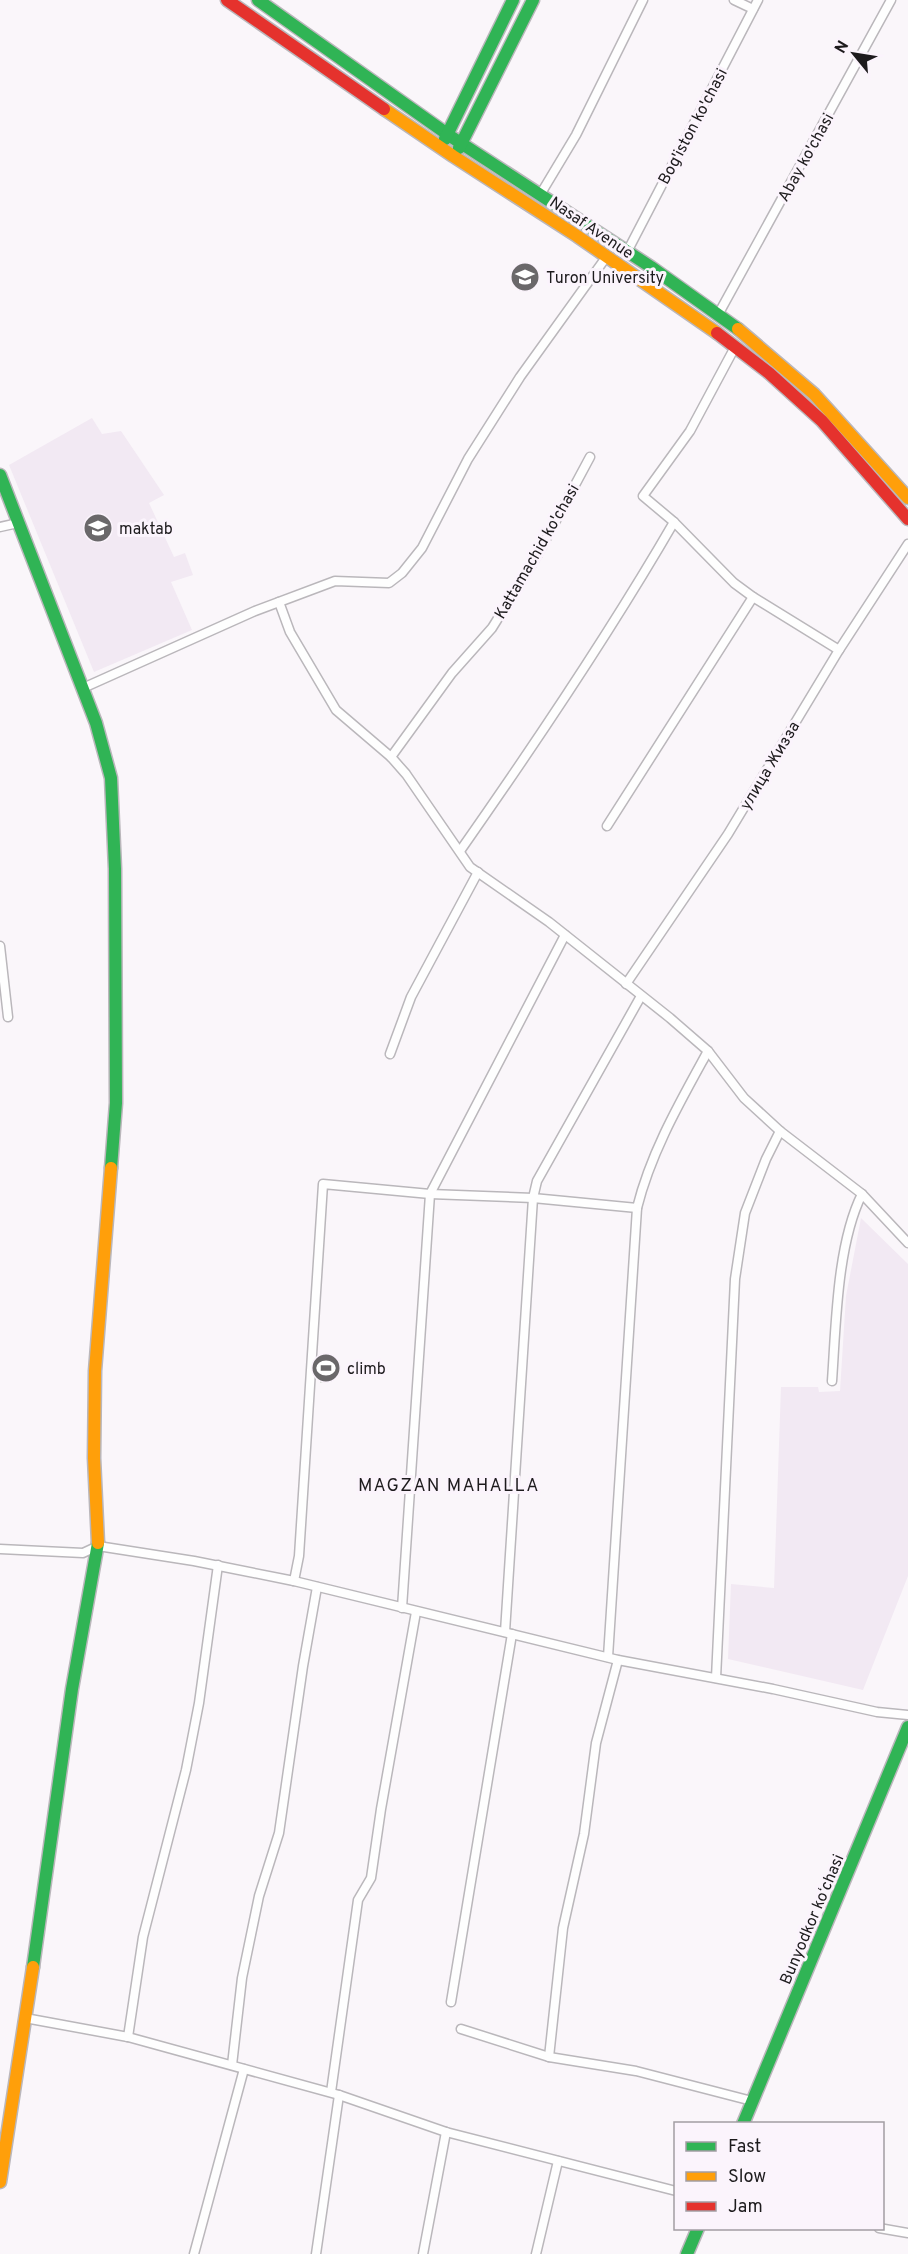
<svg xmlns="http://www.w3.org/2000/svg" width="908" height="2254" font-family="Overpass,sans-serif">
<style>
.built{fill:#f2e9f3}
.green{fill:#d9ded7}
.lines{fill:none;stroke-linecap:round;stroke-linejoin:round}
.street-casing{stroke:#bab7bb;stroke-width:11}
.fast-casing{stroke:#bab7bb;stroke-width:15}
.slow-casing{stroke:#bab7bb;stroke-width:15}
.jam-casing{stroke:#bab7bb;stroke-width:15}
.street{stroke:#fefefe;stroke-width:8}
.fast{stroke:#30b455;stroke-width:12}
.slow{stroke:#ff9f0a;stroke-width:12}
.jam{stroke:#e5322d;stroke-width:12}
.labels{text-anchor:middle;stroke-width:6;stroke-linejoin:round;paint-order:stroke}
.street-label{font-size:16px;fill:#1d1b1d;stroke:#fbf4fc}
.poi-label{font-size:16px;fill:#1d1b1d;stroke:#fbf4fc;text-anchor:start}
.neighbourhood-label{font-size:18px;letter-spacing:1.5px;fill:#1d1b1d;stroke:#fbf4fc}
</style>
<rect width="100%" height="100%" fill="#faf6fa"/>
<!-- built -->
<g class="built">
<path d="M 92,418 L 102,434 L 121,431 L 164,495 L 149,503 L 174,557 L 185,553 L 193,575 L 171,582 L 192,630 L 94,672 L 9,465 Z"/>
<path d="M 861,1218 L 908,1264 L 908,1576 L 863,1690 L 728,1659 L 731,1584 L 774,1588 L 781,1387 L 818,1387 L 819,1392 L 840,1391 L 846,1296 Z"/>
</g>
<!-- green -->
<path class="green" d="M 320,1355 L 332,1355 L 332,1380 L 320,1383 Z"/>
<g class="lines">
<!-- street casing -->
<g class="street-casing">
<g id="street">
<path d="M 734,0 L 753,9"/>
<path d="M 540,195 L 576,135 L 643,0"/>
<path d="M 627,252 L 758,0"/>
<path d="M 719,313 L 891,0"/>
<path d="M 735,347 L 690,431 L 643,496 L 674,522 L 734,583 L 753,597 L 839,650"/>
<path d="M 0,527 L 18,523"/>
<path d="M 279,602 L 290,632 L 336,710 L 391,757 L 406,774 L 470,867 L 549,922 L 670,1018 L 708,1051 L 744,1098 L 780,1131 L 862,1194 L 908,1243"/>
<path d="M 83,688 L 255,611 L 335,581 L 389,583 L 402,573 L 422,548 L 468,459 L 520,377 L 607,256"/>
<path d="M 391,757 L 452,673 L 492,628 L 538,554 L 590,457"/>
<path d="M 607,826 L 753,597"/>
<path d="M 460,851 C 535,744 608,636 674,522"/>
<path d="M 0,946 L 8,1017"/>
<path d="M 626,984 L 728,834 L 839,650 L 908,544"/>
<path d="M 390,1054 L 411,997 L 478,872"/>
<path d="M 832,1381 C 836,1324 837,1244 862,1194"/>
<path d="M 0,1549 L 83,1553 L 98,1546 L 194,1561 L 294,1581 L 618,1660 L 773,1689 L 877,1712 L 908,1715"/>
<path d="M 294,1581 L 299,1556 L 323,1184 L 430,1194 L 533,1198 L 637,1208"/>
<path d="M 402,1608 L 430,1194 L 565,935"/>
<path d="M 505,1632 L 533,1198 L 537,1181 L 641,996"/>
<path d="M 608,1657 L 637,1208 C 651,1152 680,1102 708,1051"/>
<path d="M 716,1678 L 735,1279 L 745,1213 L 766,1159 L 780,1131"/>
<path d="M 451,2002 L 512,1634"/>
<path d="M 25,2018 L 128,2037 L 339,2095 L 446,2132 L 676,2191"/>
<path d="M 461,2029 L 549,2057 L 636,2071 L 752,2101"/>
<path d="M 128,2037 L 143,1937 L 186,1770 L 199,1703 L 218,1565"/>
<path d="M 549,2057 L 563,1928 L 584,1834 L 596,1743 L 618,1660"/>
<path d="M 232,2065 L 242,1978 L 259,1896 L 279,1833 L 303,1666 L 317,1587"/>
<path d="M 331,2092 L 358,1900 L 371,1878 L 381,1809 L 416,1612"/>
<path d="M 879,2228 L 908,2233"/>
<path d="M 194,2254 L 244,2069"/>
<path d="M 316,2254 L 339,2095"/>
<path d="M 423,2254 L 446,2132"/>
<path d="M 536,2254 L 558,2161"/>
</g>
</g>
<!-- fast casing -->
<g class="fast-casing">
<g id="fast">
<path d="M 258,0 L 450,136 L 651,267 L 738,329"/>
<path d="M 445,139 L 513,0"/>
<path d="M 459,148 L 533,0"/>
<path d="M 0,475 L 96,723 L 111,778 L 115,869 L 116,1103 L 111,1168"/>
<path d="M 33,1967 L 72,1689 L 98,1543"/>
<path d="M 743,2124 L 908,1727"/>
<path d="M 687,2254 L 698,2228"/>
</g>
</g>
<!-- slow casing -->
<g class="slow-casing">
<g id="slow">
<path d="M 384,109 L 453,156 L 577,236 L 717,333"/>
<path d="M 738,329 L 814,394 L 908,498"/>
<path d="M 98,1543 L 94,1458 L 95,1371 L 111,1168"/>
<path d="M 0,2182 L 33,1967"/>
</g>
</g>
<!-- jam casing -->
<g class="jam-casing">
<g id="jam">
<path d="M 227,0 L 384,109"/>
<path d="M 717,333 L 769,373 L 822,421 L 908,519"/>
</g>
</g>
<!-- street -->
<use href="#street" class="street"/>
<!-- fast -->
<use href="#fast" class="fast"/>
<!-- slow -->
<use href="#slow" class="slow"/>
<!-- jam -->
<use href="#jam" class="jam"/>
</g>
<!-- icons -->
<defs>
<g id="university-disc" transform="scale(1.5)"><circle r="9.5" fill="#6a686a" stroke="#fbf4fc"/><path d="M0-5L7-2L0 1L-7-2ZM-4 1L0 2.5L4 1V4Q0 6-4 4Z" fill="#fff"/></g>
<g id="school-disc" transform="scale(1.5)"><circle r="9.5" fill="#6a686a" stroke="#fbf4fc"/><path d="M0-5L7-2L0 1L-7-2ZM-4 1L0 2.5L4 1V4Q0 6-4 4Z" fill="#fff"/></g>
<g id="stadium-disc" transform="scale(1.5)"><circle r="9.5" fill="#6a686a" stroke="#fbf4fc"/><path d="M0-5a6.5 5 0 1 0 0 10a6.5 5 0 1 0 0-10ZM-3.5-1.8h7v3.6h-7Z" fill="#fff"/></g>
</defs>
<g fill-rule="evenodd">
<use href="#university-disc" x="525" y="277"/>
<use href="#school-disc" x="98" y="528"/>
<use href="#stadium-disc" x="326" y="1368"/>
</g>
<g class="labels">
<!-- street labels -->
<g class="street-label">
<text transform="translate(692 126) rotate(-62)" y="6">Bog'iston ko'chasi</text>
<text transform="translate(805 157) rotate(-61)" y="6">Abay ko'chasi</text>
<text transform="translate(592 227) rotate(34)" y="6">Nasaf Avenue</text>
<text transform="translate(536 551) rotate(-60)" y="6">Kattamachid ko'chasi</text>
<text transform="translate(769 765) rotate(-59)" y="6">улица Жизза</text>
<text transform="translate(811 1919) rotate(-67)" y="6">Bunyodkor koʻchasi</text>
</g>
<!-- poi labels -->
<g class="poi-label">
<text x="546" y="283">Turon University</text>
<text x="119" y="534">maktab</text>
<text x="347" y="1374">climb</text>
</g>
<!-- neighbourhood labels -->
<g class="neighbourhood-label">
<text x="449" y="1491">MAGZAN MAHALLA</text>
</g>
</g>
<!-- legend -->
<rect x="674" y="2122" width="210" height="108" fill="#fbf4fc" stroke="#a29da3" stroke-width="1.5"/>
<rect x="686" y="2142" width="30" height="9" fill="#30b455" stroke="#a29da3" stroke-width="1.5"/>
<text x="728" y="2152" font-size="18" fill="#1d1b1d">Fast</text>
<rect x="686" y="2172" width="30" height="9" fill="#ff9f0a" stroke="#a29da3" stroke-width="1.5"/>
<text x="728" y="2182" font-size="18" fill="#1d1b1d">Slow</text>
<rect x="686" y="2202" width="30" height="9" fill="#e5322d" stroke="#a29da3" stroke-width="1.5"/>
<text x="728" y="2212" font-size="18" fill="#1d1b1d">Jam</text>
<!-- north arrow -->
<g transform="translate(854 54) rotate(300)" stroke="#fbf4fc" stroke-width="4.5" paint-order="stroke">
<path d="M0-4.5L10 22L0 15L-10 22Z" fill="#1d1b1d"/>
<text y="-9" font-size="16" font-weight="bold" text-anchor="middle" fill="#1d1b1d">N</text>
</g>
</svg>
